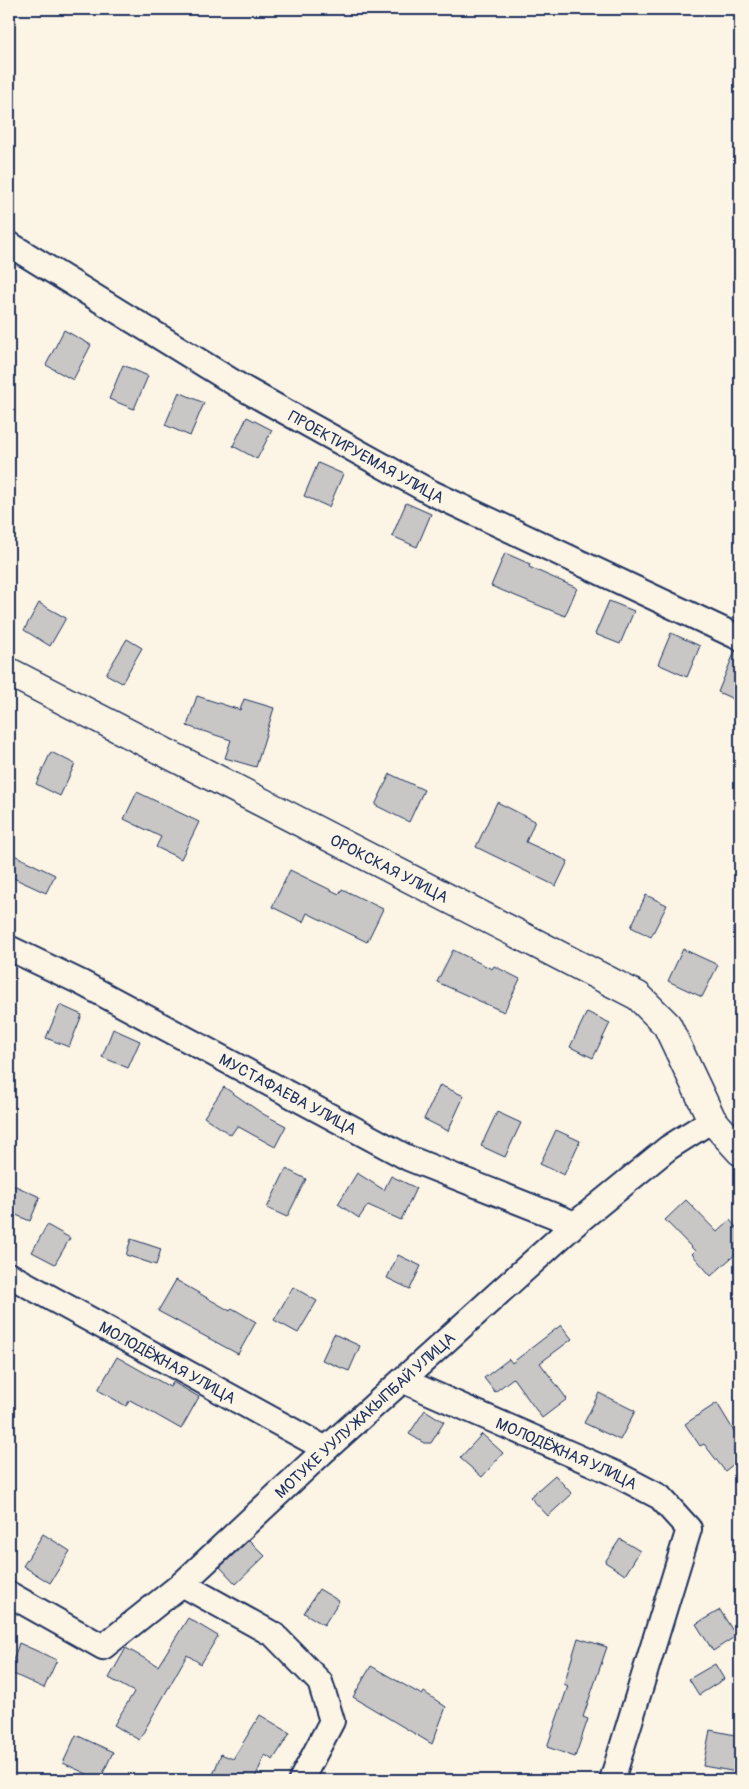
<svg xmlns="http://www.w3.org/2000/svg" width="749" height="1789" font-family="Pangolin,sans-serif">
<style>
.building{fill:#c8c7c6;stroke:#1b2f5e}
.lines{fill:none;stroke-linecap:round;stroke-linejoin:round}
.minor-casing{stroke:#1b2f5e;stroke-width:28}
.tertiary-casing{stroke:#1b2f5e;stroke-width:31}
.minor{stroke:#fcf5e5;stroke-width:24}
.tertiary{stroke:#fcf5e5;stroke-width:28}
.labels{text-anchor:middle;stroke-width:4;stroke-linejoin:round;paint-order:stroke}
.street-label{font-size:16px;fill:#1b2f5e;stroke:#fcf5e5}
</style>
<rect width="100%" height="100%" fill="#fcf5e5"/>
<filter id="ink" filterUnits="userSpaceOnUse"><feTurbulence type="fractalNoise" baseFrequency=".02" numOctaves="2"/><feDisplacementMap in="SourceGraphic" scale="10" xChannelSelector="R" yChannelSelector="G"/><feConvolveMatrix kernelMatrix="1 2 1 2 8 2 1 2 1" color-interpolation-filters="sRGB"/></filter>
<g filter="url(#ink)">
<!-- building -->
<g class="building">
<path d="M 64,330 L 91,345 L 73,380 L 46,365 Z"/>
<path d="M 123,365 L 148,376 L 134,409 L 109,399 Z"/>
<path d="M 179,392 L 204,403 L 190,436 L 165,425 Z"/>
<path d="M 247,417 L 272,430 L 257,459 L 233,446 Z"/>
<path d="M 318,463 L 343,474 L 329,507 L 304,496 Z"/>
<path d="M 406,503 L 431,514 L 417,547 L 392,536 Z"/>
<path d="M 505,553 L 530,564 L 529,567 L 577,588 L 565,616 L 491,586 Z"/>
<path d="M 609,601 L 634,611 L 620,644 L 595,634 Z"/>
<path d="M 39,603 L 66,618 L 50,646 L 24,630 Z"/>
<path d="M 671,633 L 700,646 L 687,677 L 658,664 Z"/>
<path d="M 127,639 L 142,648 L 122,683 L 106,674 Z"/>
<path d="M 735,651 L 740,652 L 740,702 L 718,692 Z"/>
<path d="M 197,696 L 240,710 L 244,699 L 274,708 L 256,767 L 225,758 L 231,740 L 187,726 Z"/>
<path d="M 51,752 L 75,764 L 60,796 L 36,784 Z"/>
<path d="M 390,774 L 424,790 L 409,822 L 375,805 Z"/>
<path d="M 137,792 L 199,822 L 181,859 L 156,847 L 161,837 L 124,819 Z"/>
<path d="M 497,802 L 535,821 L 526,842 L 568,861 L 556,886 L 476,847 Z"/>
<path d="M 14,855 L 55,875 L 46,893 L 9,876 L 9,866 Z"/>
<path d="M 290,870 L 339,894 L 342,889 L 383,909 L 367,942 L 307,913 L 303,922 L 272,907 Z"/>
<path d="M 646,895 L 667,905 L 651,937 L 631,927 Z"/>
<path d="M 683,949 L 718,965 L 702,997 L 668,981 Z"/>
<path d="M 453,950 L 492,969 L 494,966 L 520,979 L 504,1012 L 437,982 Z"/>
<path d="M 60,1005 L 82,1015 L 69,1047 L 46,1038 Z"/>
<path d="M 587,1012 L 610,1023 L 593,1058 L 570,1047 Z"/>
<path d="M 113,1029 L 140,1041 L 128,1068 L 102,1057 Z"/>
<path d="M 440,1085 L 464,1096 L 448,1131 L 424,1119 Z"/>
<path d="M 224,1087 L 263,1114 L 286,1126 L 275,1147 L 237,1126 L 231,1135 L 204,1117 Z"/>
<path d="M 497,1112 L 521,1123 L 505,1157 L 481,1146 Z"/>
<path d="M 556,1130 L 580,1141 L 564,1175 L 540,1164 Z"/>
<path d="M 286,1169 L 306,1179 L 287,1217 L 267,1208 Z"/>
<path d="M 357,1173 L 384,1190 L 391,1176 L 416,1188 L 401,1220 L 368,1205 L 359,1218 L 338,1204 Z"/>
<path d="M 9,1183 L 40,1197 L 30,1221 L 9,1212 Z"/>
<path d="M 686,1200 L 717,1232 L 730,1220 L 740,1232 L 740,1250 L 711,1276 L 692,1254 L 695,1251 L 665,1220 Z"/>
<path d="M 47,1225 L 70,1238 L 55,1264 L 32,1252 Z"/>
<path d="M 131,1239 L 161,1249 L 156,1265 L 126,1255 Z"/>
<path d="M 398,1255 L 421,1266 L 410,1289 L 387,1278 Z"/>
<path d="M 176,1280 L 230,1311 L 232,1308 L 256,1322 L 238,1354 L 158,1311 Z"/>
<path d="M 293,1287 L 317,1301 L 298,1333 L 274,1320 Z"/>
<path d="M 561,1325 L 572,1339 L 540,1363 L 567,1399 L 542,1418 L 513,1378 L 495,1392 L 484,1378 L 509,1359 L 512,1363 Z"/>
<path d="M 334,1334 L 360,1346 L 349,1371 L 322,1360 Z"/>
<path d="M 117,1357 L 170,1387 L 173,1382 L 199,1397 L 181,1429 L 130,1400 L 126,1406 L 98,1390 Z"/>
<path d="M 599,1393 L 635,1411 L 620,1440 L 584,1423 Z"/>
<path d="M 717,1403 L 740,1441 L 740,1459 L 725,1471 L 704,1444 L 700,1446 L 685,1424 Z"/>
<path d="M 425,1410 L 444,1422 L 431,1443 L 424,1443 L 409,1434 Z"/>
<path d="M 482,1434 L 503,1453 L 482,1477 L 460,1458 Z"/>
<path d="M 555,1475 L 572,1494 L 548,1516 L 530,1497 Z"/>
<path d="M 43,1534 L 70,1551 L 50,1583 L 23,1566 Z"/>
<path d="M 620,1539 L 640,1551 L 625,1575 L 605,1562 Z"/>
<path d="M 249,1540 L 265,1556 L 236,1584 L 220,1567 Z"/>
<path d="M 319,1589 L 339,1601 L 324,1625 L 304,1613 Z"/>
<path d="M 720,1610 L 736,1636 L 713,1651 L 696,1624 Z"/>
<path d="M 188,1618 L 218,1636 L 201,1664 L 187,1655 L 139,1740 L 114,1725 L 134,1692 L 109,1678 L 126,1648 L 158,1666 Z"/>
<path d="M 578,1638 L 607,1647 L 583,1717 L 588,1719 L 575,1757 L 547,1747 L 568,1686 L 564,1684 Z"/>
<path d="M 19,1643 L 57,1660 L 44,1688 L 9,1672 Z"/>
<path d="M 715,1664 L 724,1679 L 699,1695 L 689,1679 Z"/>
<path d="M 371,1666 L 422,1695 L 424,1692 L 446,1707 L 432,1744 L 353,1697 Z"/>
<path d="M 260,1715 L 290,1733 L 273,1760 L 265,1755 L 254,1780 L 211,1780 L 221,1754 L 233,1759 Z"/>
<path d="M 710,1730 L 740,1736 L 737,1772 L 703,1766 Z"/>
<path d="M 76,1735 L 113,1752 L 100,1780 L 63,1763 Z"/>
</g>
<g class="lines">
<!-- minor casing -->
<g class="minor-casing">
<g id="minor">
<path id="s1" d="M 9,244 L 241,387 L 432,493 L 740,638"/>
<path id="s2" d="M 9,948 L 82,983 L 408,1158 L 575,1224"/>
<path id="s3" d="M 9,1275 L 326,1449"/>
<path id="s4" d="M 404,1381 L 614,1473 L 660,1497 L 689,1529 L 612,1780"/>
<path d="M 182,1584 L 274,1635 L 320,1682 L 332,1721 L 301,1780"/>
<path id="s5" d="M 9,1594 L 103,1647 L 182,1584 L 326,1449 L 575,1224 L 668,1148 L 712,1120"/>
</g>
</g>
<!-- tertiary casing -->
<g class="tertiary-casing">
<g id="tertiary">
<path id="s6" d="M 9,672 L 638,996 L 667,1025 L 712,1120 L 740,1151"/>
</g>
</g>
<!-- minor -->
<use href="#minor" class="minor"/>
<!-- tertiary -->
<use href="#tertiary" class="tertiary"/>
</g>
</g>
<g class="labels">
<!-- street labels -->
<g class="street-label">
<text dy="6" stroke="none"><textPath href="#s1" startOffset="416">ПРОЕКТИРУЕМАЯ УЛИЦА</textPath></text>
<text dy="6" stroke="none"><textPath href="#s6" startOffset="428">ОРОКСКАЯ УЛИЦА</textPath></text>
<text dy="6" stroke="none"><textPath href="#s2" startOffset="315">МУСТАФАЕВА УЛИЦА</textPath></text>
<text dy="6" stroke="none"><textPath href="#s3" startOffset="181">МОЛОДЁЖНАЯ УЛИЦА</textPath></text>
<text dy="6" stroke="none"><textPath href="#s5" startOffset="458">МОТУКЕ УУЛУ ЖАКЫПБАЙ УЛИЦА</textPath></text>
<text dy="6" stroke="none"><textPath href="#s4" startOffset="178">МОЛОДЁЖНАЯ УЛИЦА</textPath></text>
</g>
</g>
<!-- margin -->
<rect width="749" height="1789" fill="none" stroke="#fcf5e5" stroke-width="30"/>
<rect x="15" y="15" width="719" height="1759" fill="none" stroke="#1b2f5e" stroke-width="2" filter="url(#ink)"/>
</svg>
